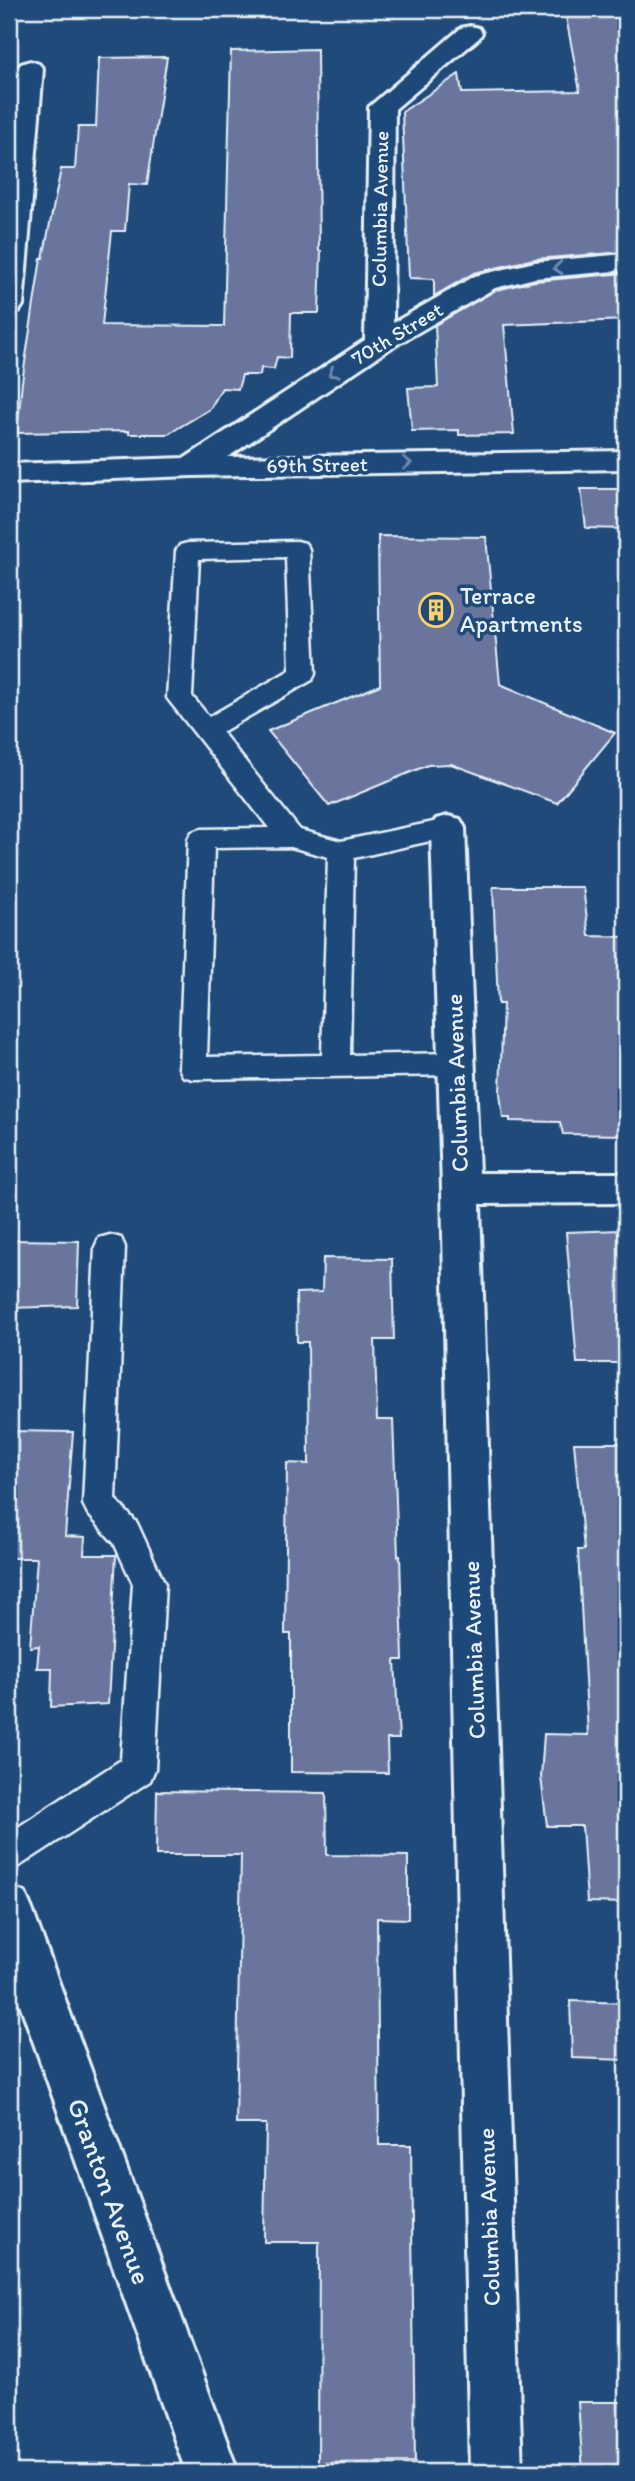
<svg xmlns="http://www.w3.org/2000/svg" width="635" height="2481" font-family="Itim,sans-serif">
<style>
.building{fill:#6b749d;stroke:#e8f1f8;stroke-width:2}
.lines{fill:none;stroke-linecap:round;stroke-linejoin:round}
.lane-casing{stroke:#e8f1f8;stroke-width:5}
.street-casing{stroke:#e8f1f8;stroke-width:6}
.secondary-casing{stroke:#e8f1f8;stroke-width:6}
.lane{fill:#1f4a7a;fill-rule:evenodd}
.street{fill:#1f4a7a;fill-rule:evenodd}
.secondary{fill:#1f4a7a;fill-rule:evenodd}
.oneway{stroke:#6f8dac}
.labels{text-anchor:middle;stroke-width:7;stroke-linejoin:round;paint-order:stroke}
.far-street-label{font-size:21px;fill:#e8f1f8;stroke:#1f4a7a}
.poi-label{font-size:24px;fill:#e8f1f8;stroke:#1f4a7a;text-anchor:start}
.street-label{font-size:24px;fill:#e8f1f8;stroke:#1f4a7a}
.near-street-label{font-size:28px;fill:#e8f1f8;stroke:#1f4a7a}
</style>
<rect width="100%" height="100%" fill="#1f4a7a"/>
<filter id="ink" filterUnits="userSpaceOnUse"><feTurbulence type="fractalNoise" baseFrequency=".0143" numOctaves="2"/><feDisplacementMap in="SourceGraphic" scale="14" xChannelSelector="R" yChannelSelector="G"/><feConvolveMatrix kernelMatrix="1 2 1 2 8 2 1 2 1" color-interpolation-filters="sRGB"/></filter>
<g filter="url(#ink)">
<!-- building -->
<g class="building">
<path d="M 622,10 L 626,29 L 626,252 L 534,259 L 474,273 L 434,296 L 434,279 L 409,278 L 402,112 L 459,74 L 462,93 L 580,91 L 565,12 Z"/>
<path d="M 317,49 L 319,251 L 321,251 L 319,313 L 291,313 L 290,358 L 277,357 L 274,369 L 261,368 L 260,375 L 242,375 L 238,389 L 222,388 L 210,409 L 168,434 L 129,434 L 129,431 L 17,433 L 22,382 L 41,258 L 43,258 L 61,169 L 75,169 L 78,127 L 96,127 L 99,58 L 167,57 L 147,185 L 129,184 L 125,231 L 112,231 L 102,325 L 224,326 L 231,51 Z"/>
<path d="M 626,273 L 626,320 L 504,325 L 514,434 L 459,435 L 459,430 L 412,431 L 408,388 L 438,387 L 435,325 L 496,290 L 535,281 Z"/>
<path d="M 581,489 L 626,489 L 626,529 L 586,528 Z"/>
<path d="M 378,536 L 486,537 L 500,684 L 615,733 L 557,803 L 451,764 L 428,765 L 329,806 L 268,731 L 380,685 Z"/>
<path d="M 493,887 L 583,887 L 589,936 L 626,937 L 626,1135 L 563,1134 L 560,1122 L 510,1121 L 510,1118 L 503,1118 L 500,1093 L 503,1004 L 498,1004 Z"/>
<path d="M 620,1230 L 626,1292 L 626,1363 L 577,1363 L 566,1232 Z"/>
<path d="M 9,1240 L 79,1241 L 77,1306 L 9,1308 Z"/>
<path d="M 323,1258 L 392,1259 L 394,1340 L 375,1340 L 377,1420 L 393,1420 L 398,1556 L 400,1556 L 403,1660 L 395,1660 L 399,1739 L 387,1739 L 388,1773 L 291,1772 L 291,1634 L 285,1634 L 287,1463 L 309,1464 L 308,1342 L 297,1342 L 296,1293 L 322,1292 Z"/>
<path d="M 9,1431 L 73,1432 L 65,1536 L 85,1537 L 84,1555 L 116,1555 L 108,1704 L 51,1707 L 52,1668 L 37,1668 L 39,1646 L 30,1647 L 37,1558 L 9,1558 Z"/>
<path d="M 574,1443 L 626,1443 L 626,1903 L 587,1902 L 582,1826 L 547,1826 L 541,1777 L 544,1734 L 588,1735 L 578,1550 L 584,1550 Z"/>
<path d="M 157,1791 L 326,1793 L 327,1855 L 408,1856 L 408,1919 L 377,1918 L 379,2145 L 411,2145 L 415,2462 L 318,2463 L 319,2242 L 264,2242 L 266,2124 L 236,2124 L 241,1855 L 156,1855 Z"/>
<path d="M 570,2001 L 626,2003 L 626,2060 L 572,2058 Z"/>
<path d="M 578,2402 L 626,2402 L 626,2472 L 583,2472 Z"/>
</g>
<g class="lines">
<!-- lane casing -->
<g class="lane-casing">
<g id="lane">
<path d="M 297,541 L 305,543 L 309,549 L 315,674 L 312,680 L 222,732 L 300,830 L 341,841 L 448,819 L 457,821 L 461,828 L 457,835 L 354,858 L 350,1055 L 455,1053 L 465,1056 L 469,1064 L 465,1072 L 455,1075 L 193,1079 L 183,1076 L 179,1068 L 188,839 L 192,832 L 201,829 L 269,828 L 167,698 L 176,551 L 180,545 L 188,543 ZM 286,557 L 290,670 L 209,717 L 192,696 L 199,559 ZM 291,847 L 328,857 L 322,1055 L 207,1057 L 214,848 Z"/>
<path d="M 110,1235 L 121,1238 L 125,1247 L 115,1499 L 137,1523 L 165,1584 L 155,1769 L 150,1781 L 21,1865 L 9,1870 L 9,1833 L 121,1760 L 133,1584 L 114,1543 L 88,1514 L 83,1504 L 95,1247 L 99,1238 Z"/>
</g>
</g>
<!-- street casing -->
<g class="street-casing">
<g id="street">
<path d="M 470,26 L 479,28 L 482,33 L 479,38 L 395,109 L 393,323 L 475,276 L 535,262 L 626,254 L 626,270 L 535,278 L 495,288 L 389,349 L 228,457 L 626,451 L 626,469 L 192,476 L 9,483 L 9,464 L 185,458 L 365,340 L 369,107 L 461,28 Z"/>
<path d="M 30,61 L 39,64 L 43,69 L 23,305 L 19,311 L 9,313 L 9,161 L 17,69 L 21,64 Z"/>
<path d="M 448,816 L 460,819 L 465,828 L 479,1173 L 626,1173 L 626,1203 L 480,1204 L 522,2472 L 470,2472 L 442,1189 L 431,828 L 436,819 Z"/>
</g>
</g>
<!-- secondary casing -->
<g class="secondary-casing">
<path id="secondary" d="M 9,1886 L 25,1893 L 32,1909 L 238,2472 L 186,2472 L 9,1973 Z"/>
</g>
<!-- lane -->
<use href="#lane" class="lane"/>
<!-- street -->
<use href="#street" class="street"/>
<!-- secondary -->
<use href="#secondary" class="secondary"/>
</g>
<!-- one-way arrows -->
<defs><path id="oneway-chevron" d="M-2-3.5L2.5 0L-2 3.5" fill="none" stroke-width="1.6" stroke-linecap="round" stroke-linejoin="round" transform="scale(1.75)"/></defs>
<g class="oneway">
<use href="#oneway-chevron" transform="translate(558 268) rotate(175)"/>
<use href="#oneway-chevron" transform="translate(333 373) rotate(146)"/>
<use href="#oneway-chevron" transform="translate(407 463) rotate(-1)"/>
</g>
</g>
<!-- icons -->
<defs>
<g id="building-ring" transform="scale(1.75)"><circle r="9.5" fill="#1f4a7a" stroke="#ffd166" stroke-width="1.5"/><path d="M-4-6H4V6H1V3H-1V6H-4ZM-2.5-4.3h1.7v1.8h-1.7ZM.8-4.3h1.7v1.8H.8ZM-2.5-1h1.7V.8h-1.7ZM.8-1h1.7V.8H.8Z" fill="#ffd166"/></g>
</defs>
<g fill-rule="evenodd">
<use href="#building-ring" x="436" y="610"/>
</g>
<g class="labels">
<!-- far-street labels -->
<g class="far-street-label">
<text transform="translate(380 209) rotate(-89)" y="7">Columbia Avenue</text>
<text transform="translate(397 334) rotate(-31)" y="7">70th Street</text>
<text transform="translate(317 465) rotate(-1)" y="7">69th Street</text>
</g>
<!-- poi labels -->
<g class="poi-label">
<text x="460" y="604">Terrace<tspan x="460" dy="28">Apartments</tspan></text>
</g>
<!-- street labels -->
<g class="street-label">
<text transform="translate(457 1083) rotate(-92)" y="8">Columbia Avenue</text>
<text transform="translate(474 1650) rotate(-92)" y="8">Columbia Avenue</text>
<text transform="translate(489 2217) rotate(-92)" y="8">Columbia Avenue</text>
</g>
<!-- near-street labels -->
<g class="near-street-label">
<text transform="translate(110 2191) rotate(70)" y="10">Granton Avenue</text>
</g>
</g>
<!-- margin -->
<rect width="635" height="2481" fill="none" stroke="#1f4a7a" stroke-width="35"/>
<rect x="18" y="18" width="600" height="2446" fill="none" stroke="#e8f1f8" stroke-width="2.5" filter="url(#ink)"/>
</svg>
